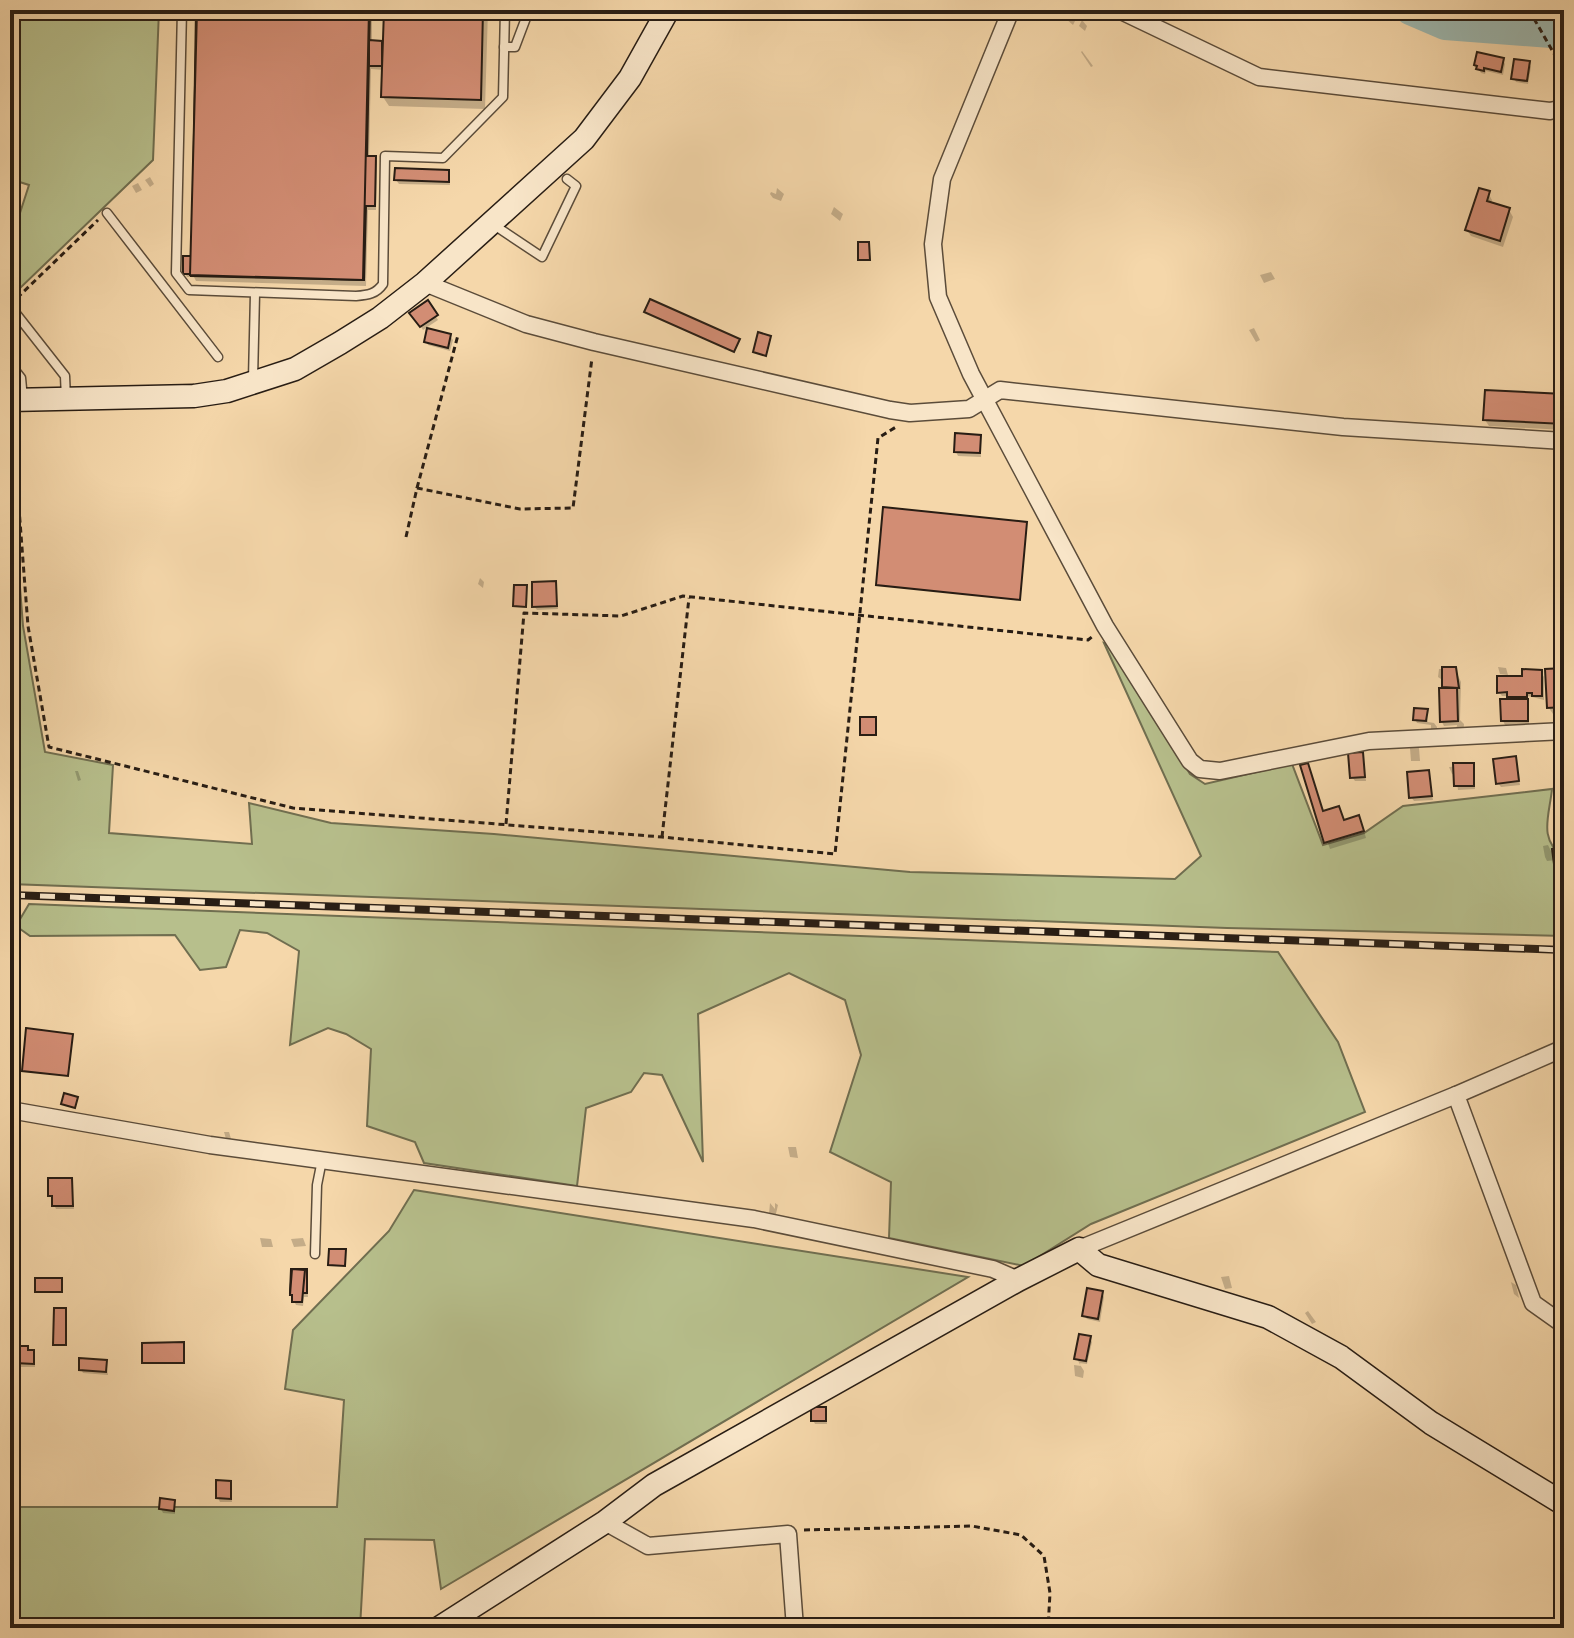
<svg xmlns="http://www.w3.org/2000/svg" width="1574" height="1638" font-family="'IM FELL English',serif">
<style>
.green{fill:#b7bf8c;stroke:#706e50;stroke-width:2}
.shadow{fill:#0003}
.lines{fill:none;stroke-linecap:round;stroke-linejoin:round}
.river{stroke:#9db8b0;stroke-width:30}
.building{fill:#d28d74;stroke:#281d14;stroke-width:2}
.lane-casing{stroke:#5b4c3a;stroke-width:11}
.street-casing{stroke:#5b4c3a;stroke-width:19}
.secondary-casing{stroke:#281d14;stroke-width:25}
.path{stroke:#281d14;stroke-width:3;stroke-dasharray:6 4;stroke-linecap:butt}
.lane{stroke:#f8e5c8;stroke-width:8}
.street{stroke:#f8e5c8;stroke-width:16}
.secondary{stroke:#f8e5c8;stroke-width:22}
.rail-casing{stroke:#281d14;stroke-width:8}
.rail{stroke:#f8e5c8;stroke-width:5;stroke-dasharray:15;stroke-linecap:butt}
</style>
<rect width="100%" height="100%" fill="#f5d7aa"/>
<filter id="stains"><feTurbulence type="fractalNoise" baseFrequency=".0025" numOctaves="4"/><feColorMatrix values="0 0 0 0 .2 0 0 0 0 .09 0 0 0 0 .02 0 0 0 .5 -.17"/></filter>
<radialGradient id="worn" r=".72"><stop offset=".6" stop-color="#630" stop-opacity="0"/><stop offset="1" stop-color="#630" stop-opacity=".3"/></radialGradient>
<!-- green -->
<g class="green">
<path d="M 10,10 L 159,10 L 153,160 L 16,292 L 10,291 L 10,244 L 29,185 L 10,179 Z"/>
<path d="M 10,458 L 23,626 L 45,752 L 113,765 L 109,833 L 252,844 L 249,803 L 331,823 L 494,834 L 910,872 L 1175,879 L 1201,856 L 1104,643 L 1114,647 L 1190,774 L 1205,784 L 1292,764 L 1323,845 L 1364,833 L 1403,806 L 1552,789 C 1549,818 1538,838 1564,858 L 1564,936 L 1227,928 L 10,884 Z"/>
<path d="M 29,904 L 1278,952 L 1338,1042 L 1365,1112 L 1091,1224 L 1024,1266 L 889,1238 L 891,1182 L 830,1152 L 861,1055 L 845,1000 L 789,973 L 698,1014 L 703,1162 L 662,1075 L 644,1073 L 631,1092 L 586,1108 L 577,1186 L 424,1163 L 415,1142 L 367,1126 L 371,1049 L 346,1034 L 328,1028 L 290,1045 L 299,951 L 267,933 L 240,930 L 226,967 L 200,970 L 175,935 L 30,936 L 16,926 Z"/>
<path d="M 414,1190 L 968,1277 L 441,1589 L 434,1540 L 365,1539 L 360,1628 L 10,1628 L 10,1507 L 337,1507 L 344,1400 L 285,1389 L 293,1330 L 389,1231 Z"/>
</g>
<!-- shadow -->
<g class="shadow">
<path d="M 199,10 L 372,10 L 372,42 L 381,43 L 385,49 L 386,10 L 488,10 L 485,109 L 389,106 L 383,97 L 384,70 L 371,69 L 369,158 L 375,158 L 377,162 L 376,210 L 368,210 L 366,286 L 196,281 L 194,277 L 187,277 L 185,273 L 193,258 Z"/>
<path d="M 1067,14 L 1075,21 L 1073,25 L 1065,18 Z"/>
<path d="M 1082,20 L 1087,26 L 1085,31 L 1079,26 Z"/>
<path d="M 1082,51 L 1093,66 L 1091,67 L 1081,52 Z"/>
<path d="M 1503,60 L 1505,64 L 1503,75 L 1486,71 L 1485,74 L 1481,73 L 1476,65 Z"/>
<path d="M 1528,63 L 1531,67 L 1528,84 L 1516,82 L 1514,78 Z"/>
<path d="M 448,172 L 450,185 L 399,184 L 396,180 Z"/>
<path d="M 150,177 L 154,184 L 150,187 L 145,180 Z"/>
<path d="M 138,183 L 142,190 L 136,193 L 132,186 Z"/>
<path d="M 777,188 L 784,194 L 781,201 L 773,198 L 770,194 L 771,192 L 776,194 Z"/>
<path d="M 1488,193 L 1492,200 L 1491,204 L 1509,210 L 1513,217 L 1503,247 L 1471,236 L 1467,230 Z"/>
<path d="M 834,207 L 843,214 L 840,221 L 831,214 Z"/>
<path d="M 1271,272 L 1275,279 L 1264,283 L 1260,275 Z"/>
<path d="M 427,303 L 438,320 L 423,330 L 412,313 Z"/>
<path d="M 1254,328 L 1260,340 L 1256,342 L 1249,330 Z"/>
<path d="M 450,336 L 453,340 L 450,351 L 428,345 L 426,341 Z"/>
<path d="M 1564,396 L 1564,430 L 1489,426 L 1485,420 Z"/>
<path d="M 980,436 L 981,457 L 958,456 L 956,452 Z"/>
<path d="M 1026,525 L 1019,600 L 878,585 Z"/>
<path d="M 480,578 L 484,582 L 483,588 L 478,584 Z"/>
<path d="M 555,583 L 558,609 L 537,610 L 534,606 Z"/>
<path d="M 1498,667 L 1506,668 L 1508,675 L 1500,674 Z"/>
<path d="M 1439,669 L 1455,669 L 1461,682 L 1460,720 L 1464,724 L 1463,734 L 1456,730 L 1457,725 L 1444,726 L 1442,722 L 1444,681 L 1438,677 Z"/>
<path d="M 1564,670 L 1564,714 L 1553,714 L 1549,708 Z"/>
<path d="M 1541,672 L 1544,677 L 1544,700 L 1528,696 L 1529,724 L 1505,725 L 1503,721 L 1509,696 L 1502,696 L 1499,692 L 1524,678 Z"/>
<path d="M 1426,711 L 1428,722 L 1434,723 L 1437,727 L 1437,735 L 1431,731 L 1431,725 L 1417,723 L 1415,719 Z"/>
<path d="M 1410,748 L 1419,748 L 1420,761 L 1411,761 Z"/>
<path d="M 1362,754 L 1366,781 L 1355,781 L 1352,777 Z"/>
<path d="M 1515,758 L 1520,785 L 1501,787 L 1498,783 Z"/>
<path d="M 1564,764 L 1564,781 L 1560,782 L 1556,765 Z"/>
<path d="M 1473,765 L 1475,789 L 1458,790 L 1456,774 L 1452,774 L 1449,767 Z"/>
<path d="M 1302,767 L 1323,813 L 1344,822 L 1362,824 L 1366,838 L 1330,849 Z"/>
<path d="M 75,771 L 78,771 L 81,780 L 78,781 Z"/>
<path d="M 1428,772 L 1433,800 L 1414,801 L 1411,797 Z"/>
<path d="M 1548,845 L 1551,851 L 1564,848 L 1564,881 L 1560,882 L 1558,878 L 1556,860 L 1547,861 L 1545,857 L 1543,846 Z"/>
<path d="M 224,1132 L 229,1132 L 232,1142 L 227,1142 Z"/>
<path d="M 788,1147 L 796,1147 L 798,1158 L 790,1157 Z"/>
<path d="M 71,1180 L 74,1209 L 56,1209 L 50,1195 Z"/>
<path d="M 770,1203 L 775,1209 L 775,1203 L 778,1205 L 775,1218 L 769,1214 Z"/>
<path d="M 260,1238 L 271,1239 L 273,1247 L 262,1247 Z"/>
<path d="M 303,1238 L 306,1246 L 294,1247 L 291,1239 Z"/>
<path d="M 306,1271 L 308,1297 L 304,1297 L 303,1306 L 296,1305 L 294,1301 Z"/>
<path d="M 1229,1276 L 1232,1288 L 1225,1289 L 1221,1277 Z"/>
<path d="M 1511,1282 L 1516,1285 L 1519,1298 L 1514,1294 Z"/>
<path d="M 1102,1293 L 1104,1297 L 1100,1322 L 1087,1319 L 1084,1315 Z"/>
<path d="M 1308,1311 L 1316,1322 L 1312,1324 L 1305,1313 Z"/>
<path d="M 1090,1338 L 1092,1342 L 1087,1364 L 1079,1363 L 1084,1371 L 1083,1378 L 1075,1376 L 1074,1365 L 1081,1366 L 1077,1359 Z"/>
<path d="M 27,1348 L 35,1356 L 35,1367 L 19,1367 L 17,1363 Z"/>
<path d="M 106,1362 L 108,1375 L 83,1373 L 81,1369 Z"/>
<path d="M 825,1409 L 827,1424 L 815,1424 L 813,1420 Z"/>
<path d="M 230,1483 L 232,1502 L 220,1502 L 218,1498 Z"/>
<path d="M 174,1502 L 175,1514 L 163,1513 L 161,1509 Z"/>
<path d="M 1037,1620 L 1043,1621 L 1046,1628 L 1036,1628 Z"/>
</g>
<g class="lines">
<!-- river -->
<path class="river" d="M 1410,10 L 1445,25 L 1564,34"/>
</g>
<!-- building -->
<g class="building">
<path d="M 196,10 L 370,10 L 367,156 L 376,156 L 375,206 L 366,206 L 364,280 L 191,276 L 191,274 L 183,274 L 183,256 L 192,256 Z"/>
<path d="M 197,10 L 369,10 L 363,280 L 190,275 Z"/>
<path d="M 384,10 L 483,10 L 481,100 L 381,97 Z"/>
<path d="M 369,40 L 382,41 L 382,66 L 369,66 Z"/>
<path d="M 1477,52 L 1504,58 L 1501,72 L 1484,68 L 1484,71 L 1476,69 L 1477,66 L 1474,65 Z"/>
<path d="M 1514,59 L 1530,61 L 1527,81 L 1511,79 Z"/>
<path d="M 395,168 L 449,170 L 449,182 L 394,180 Z"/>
<path d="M 1479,188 L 1490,191 L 1487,201 L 1510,208 L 1500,241 L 1465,230 Z"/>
<path d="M 858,242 L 869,242 L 870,260 L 858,260 Z"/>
<path d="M 650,299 L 740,339 L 734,352 L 644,312 Z"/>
<path d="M 428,300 L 438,315 L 420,327 L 409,313 Z"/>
<path d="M 427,328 L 451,334 L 448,348 L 424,342 Z"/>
<path d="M 758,332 L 771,336 L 766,356 L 753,352 Z"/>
<path d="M 1485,390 L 1564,394 L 1564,424 L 1483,420 Z"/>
<path d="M 955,433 L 981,435 L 980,453 L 954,452 Z"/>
<path d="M 883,507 L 1027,522 L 1020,600 L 876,585 Z"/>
<path d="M 556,581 L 557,606 L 532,607 L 532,582 Z"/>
<path d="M 514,585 L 527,585 L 526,607 L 513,606 Z"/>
<path d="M 1442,667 L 1456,667 L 1459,688 L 1442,687 Z"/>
<path d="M 1564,668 L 1564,707 L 1547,708 L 1545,669 Z"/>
<path d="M 1522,669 L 1542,670 L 1542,696 L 1532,696 L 1532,693 L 1527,693 L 1527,697 L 1507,697 L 1507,692 L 1497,693 L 1497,676 L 1522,676 Z"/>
<path d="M 1439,688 L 1457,688 L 1458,721 L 1440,722 Z"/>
<path d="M 1500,699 L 1528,699 L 1528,721 L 1501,721 Z"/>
<path d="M 1414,708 L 1428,709 L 1426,721 L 1413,720 Z"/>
<rect x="860" y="717" width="16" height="18"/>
<path d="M 1363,752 L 1365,777 L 1350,778 L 1348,753 Z"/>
<path d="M 1516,756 L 1519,781 L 1496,784 L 1493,759 Z"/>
<path d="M 1308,763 L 1323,811 L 1339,806 L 1344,820 L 1359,815 L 1364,831 L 1324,843 L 1300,765 Z"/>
<path d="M 1453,763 L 1474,763 L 1474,786 L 1454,786 Z"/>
<path d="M 1429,770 L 1432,796 L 1409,798 L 1407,772 Z"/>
<path d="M 1564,808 L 1564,827 L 1556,828 L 1554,810 Z"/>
<path d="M 1564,846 L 1564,877 L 1556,879 L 1552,849 Z"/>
<path d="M 26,1028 L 73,1034 L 68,1076 L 22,1071 Z"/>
<path d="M 64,1093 L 78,1097 L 75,1108 L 61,1104 Z"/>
<path d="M 48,1178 L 72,1178 L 73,1206 L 52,1206 L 52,1196 L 48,1196 Z"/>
<path d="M 329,1249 L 346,1249 L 345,1266 L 328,1265 Z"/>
<path d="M 291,1269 L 307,1269 L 307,1293 L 290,1293 Z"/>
<path d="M 292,1269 L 305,1270 L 302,1302 L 292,1302 L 292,1295 L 290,1295 Z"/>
<rect x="35" y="1278" width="27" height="14"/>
<path d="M 1087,1288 L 1103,1291 L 1098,1319 L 1082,1316 Z"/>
<path d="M 54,1308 L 66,1308 L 66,1345 L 53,1345 Z"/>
<path d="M 1079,1334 L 1091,1336 L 1086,1361 L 1074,1359 Z"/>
<path d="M 184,1342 L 184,1363 L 142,1363 L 142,1343 Z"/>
<path d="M 15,1346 L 28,1346 L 28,1350 L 34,1350 L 34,1364 L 15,1363 Z"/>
<path d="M 79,1358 L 107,1360 L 106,1372 L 79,1370 Z"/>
<rect x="811" y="1407" width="15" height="14"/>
<path d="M 216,1480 L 231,1481 L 231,1499 L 216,1498 Z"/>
<path d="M 160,1498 L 175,1500 L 174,1511 L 159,1509 Z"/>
</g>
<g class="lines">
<!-- lane casing -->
<g class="lane-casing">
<g id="lane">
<path d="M 182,10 L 176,273 L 189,290 L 356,296 C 368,295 376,294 383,284 L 385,156 L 443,158 L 503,97 L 505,10"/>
<path d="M 504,47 L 515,47 L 529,10"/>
<path d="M 107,213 L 218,357"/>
<path d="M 491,223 L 542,257 L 576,186 L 567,179"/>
<path d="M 10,306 L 65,376 L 66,399"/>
<path d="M 10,364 L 21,378 L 23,399"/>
<path d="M 253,379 L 255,294"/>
<path d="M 315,1254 L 317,1185 L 322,1160"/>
</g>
</g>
<!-- street casing -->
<g class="street-casing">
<g id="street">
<path d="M 1011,10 L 942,179 L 933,244 L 938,297 L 971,374 L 1105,626 L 1190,761 L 1200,769 L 1220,771 L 1369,741 L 1564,731"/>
<path d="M 1119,10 L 1259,77 L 1550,111 L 1564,108"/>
<path d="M 425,283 L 526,324 L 594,342 L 890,410 L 910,413 L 969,409 L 1000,390 L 1343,427 L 1564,441"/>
<path d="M 1564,1048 L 1456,1095 L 1533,1303 L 1564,1325"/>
<path d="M 10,1110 L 210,1145 L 754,1219 L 993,1269 L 1018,1280"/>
<path d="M 1079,1249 L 1456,1095"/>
<path d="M 605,1522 L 648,1546 L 788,1534 L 795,1628"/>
</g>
</g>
<!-- secondary casing -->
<g class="secondary-casing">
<g id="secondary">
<path d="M 10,400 L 194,396 L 227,391 L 295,369 L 340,343 L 380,318 L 425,283 L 584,139 L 630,78 L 668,10"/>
<path d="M 439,1628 L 605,1522 L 654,1485 L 1018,1280 L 1079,1249 L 1098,1265 L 1268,1317 L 1341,1357 L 1431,1423 L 1564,1504"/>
</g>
</g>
<!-- path -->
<g class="path">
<path d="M 1529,10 L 1564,71"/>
<path d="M 17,298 L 98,220"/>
<path d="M 12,417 L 28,626 L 49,747 L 293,808 L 662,837 L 835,854 L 878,438 L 896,427"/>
<path d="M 417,488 L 458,335"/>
<path d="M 406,537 L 417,488 L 520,509 L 573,508 L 592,358"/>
<path d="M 506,824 L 524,613 L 621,616 L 683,596 L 1088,640 L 1093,636"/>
<path d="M 662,837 L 689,598"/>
<path d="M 804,1530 L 972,1526 L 1021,1535 L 1044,1556 L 1050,1593 L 1048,1628"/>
</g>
<!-- lane -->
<use href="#lane" class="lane"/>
<!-- street -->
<use href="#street" class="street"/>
<!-- secondary -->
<use href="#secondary" class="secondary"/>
<!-- rail casing -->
<g class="rail-casing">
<path id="rail" d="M 10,895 L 1564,950"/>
</g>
<!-- rail -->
<use href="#rail" class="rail"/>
</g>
<!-- margin -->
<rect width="1574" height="1638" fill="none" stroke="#f5d7aa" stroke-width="40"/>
<rect x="12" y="12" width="1550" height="1614" fill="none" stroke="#281d14" stroke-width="4"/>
<rect x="20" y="20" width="1534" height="1598" fill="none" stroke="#281d14" stroke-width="2"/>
<rect width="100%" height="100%" filter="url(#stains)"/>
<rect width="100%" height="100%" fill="url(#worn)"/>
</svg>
